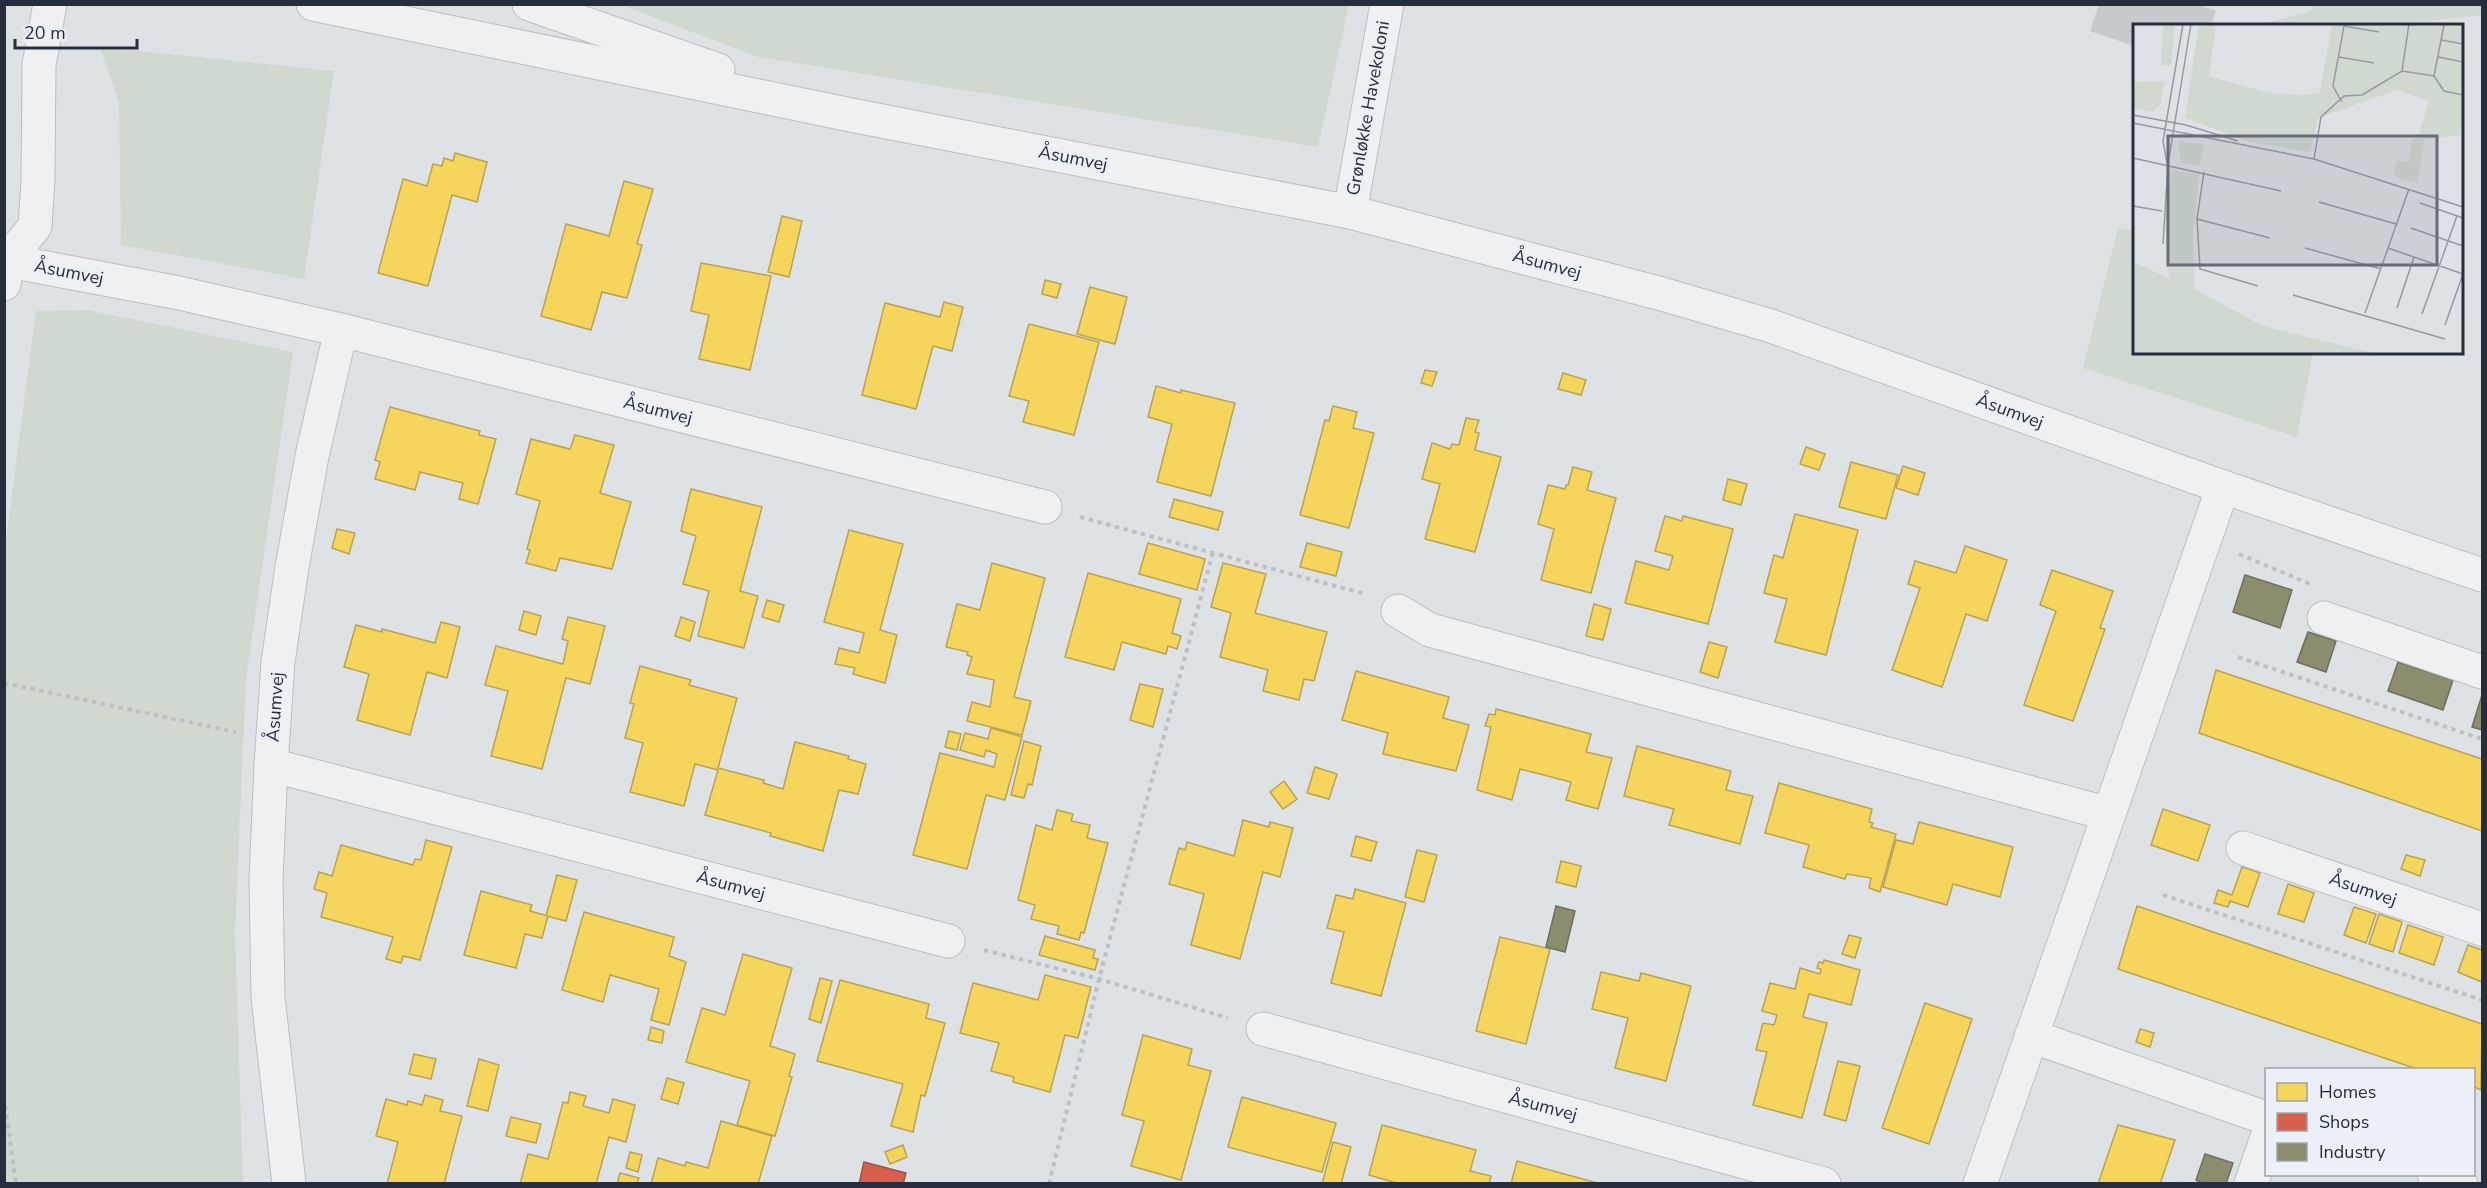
<svg xmlns="http://www.w3.org/2000/svg" width="2487" height="1188" font-family="'Nunito Sans',sans-serif">
<style>
.green{fill:#cfd9d0}
.homes{fill:#f6d55c;stroke:#b8a353;stroke-width:1.5}
.shops{fill:#d6604d;stroke:#a15148;stroke-width:1.5}
.industry{fill:#8c8c6e;stroke:#6d7060;stroke-width:1.5}
.building{fill:#c6cacd}
.lines{fill:none;stroke-linecap:round;stroke-linejoin:round}
.minor-casing{stroke:#bcbec2;stroke-width:35}
.path{stroke:#bfc0c5;stroke-width:4;stroke-dasharray:4.5 4.5;stroke-linecap:butt}
.minor{stroke:#eff0f2;stroke-width:33}
.labels{text-anchor:middle;stroke-width:6;stroke-linejoin:round;paint-order:stroke}
.street-label{font-size:18px;fill:#262e3e;stroke:#eceff5}
.inset-road{fill:none;stroke:#959aa2;stroke-width:1.5}
.view{fill:#676d78;fill-opacity:0.15;stroke:#676d78;stroke-width:3}
.inset-edge{fill:none;stroke:#262e3e;stroke-width:3}
</style>
<rect width="100%" height="100%" fill="#dfe2e5"/>
<!-- green -->
<g class="green">
<path d="M 621,5 L 1349,5 L 1318,147 L 758,57 Z"/>
<path d="M 2313,5 L 2482,5 L 2482,15 L 2387,26 L 2258,25 L 2311,11 Z"/>
<path d="M 100,47 L 334,71 L 304,279 L 121,245 L 119,103 Z"/>
<path d="M 2118,228 L 2134,230 L 2134,352 L 2313,353 L 2297,437 L 2083,368 Z"/>
<path d="M 87,310 L 293,352 L 246,679 L 235,933 L 243,1183 L 5,1183 L 4,554 L 36,311 Z"/>
</g>
<!-- homes -->
<g class="homes">
<path d="M 455,153 L 487,162 L 477,202 L 452,195 L 428,286 L 378,273 L 403,179 L 427,186 L 433,164 L 442,166 L 444,158 L 453,161 Z"/>
<path d="M 624,181 L 653,189 L 637,244 L 642,245 L 627,298 L 602,292 L 591,330 L 541,316 L 566,224 L 609,236 Z"/>
<path d="M 782,216 L 802,221 L 789,277 L 768,272 Z"/>
<path d="M 701,263 L 771,276 L 750,370 L 699,359 L 709,315 L 691,311 Z"/>
<path d="M 1045,280 L 1061,284 L 1057,298 L 1042,294 Z"/>
<path d="M 1090,287 L 1127,297 L 1115,344 L 1077,334 Z"/>
<path d="M 944,302 L 963,307 L 952,351 L 933,346 L 916,409 L 862,395 L 885,303 L 940,317 Z"/>
<path d="M 1029,324 L 1099,342 L 1074,435 L 1023,422 L 1029,401 L 1009,396 Z"/>
<path d="M 1425,370 L 1437,372 L 1432,386 L 1421,383 Z"/>
<path d="M 1563,373 L 1586,380 L 1581,395 L 1558,389 Z"/>
<path d="M 1156,386 L 1181,393 L 1181,390 L 1235,403 L 1211,496 L 1157,482 L 1172,424 L 1148,417 Z"/>
<path d="M 1333,406 L 1357,412 L 1353,428 L 1374,433 L 1349,528 L 1300,515 L 1325,420 L 1329,421 Z"/>
<path d="M 390,407 L 480,431 L 479,435 L 496,439 L 478,504 L 459,499 L 463,483 L 420,472 L 415,490 L 375,479 L 380,462 L 375,460 Z"/>
<path d="M 1466,418 L 1479,420 L 1475,432 L 1479,433 L 1475,450 L 1501,457 L 1475,552 L 1425,539 L 1440,484 L 1422,479 L 1432,443 L 1450,449 L 1452,444 L 1459,445 Z"/>
<path d="M 575,435 L 614,445 L 600,493 L 631,502 L 612,569 L 560,558 L 556,571 L 526,563 L 530,550 L 527,549 L 540,501 L 516,494 L 531,439 L 570,449 Z"/>
<path d="M 1806,447 L 1825,454 L 1819,470 L 1800,464 Z"/>
<path d="M 1851,462 L 1898,475 L 1886,519 L 1839,507 Z"/>
<path d="M 1903,466 L 1925,473 L 1918,495 L 1896,488 Z"/>
<path d="M 1573,467 L 1592,472 L 1587,490 L 1616,498 L 1591,593 L 1541,580 L 1554,529 L 1538,524 L 1548,485 L 1565,489 L 1566,485 L 1568,485 Z"/>
<path d="M 1728,479 L 1747,484 L 1741,505 L 1723,500 Z"/>
<path d="M 691,489 L 762,507 L 740,591 L 758,596 L 744,648 L 698,636 L 709,591 L 683,584 L 696,536 L 681,531 Z"/>
<path d="M 1174,499 L 1223,512 L 1218,530 L 1169,517 Z"/>
<path d="M 1795,514 L 1858,530 L 1826,655 L 1775,642 L 1787,599 L 1764,593 L 1774,555 L 1783,558 Z"/>
<path d="M 1665,516 L 1682,521 L 1683,516 L 1733,529 L 1708,624 L 1625,603 L 1636,561 L 1669,570 L 1673,556 L 1655,551 Z"/>
<path d="M 337,529 L 355,533 L 349,554 L 332,548 Z"/>
<path d="M 849,530 L 903,544 L 880,630 L 897,635 L 885,683 L 853,674 L 855,668 L 835,664 L 839,648 L 859,653 L 864,633 L 824,622 Z"/>
<path d="M 1148,543 L 1205,559 L 1197,590 L 1139,574 Z"/>
<path d="M 1307,543 L 1342,552 L 1336,576 L 1300,567 Z"/>
<path d="M 1965,546 L 2007,560 L 1987,621 L 1966,614 L 1942,687 L 1892,670 L 1920,588 L 1908,584 L 1915,561 L 1956,573 Z"/>
<path d="M 992,563 L 1045,578 L 1014,697 L 1031,701 L 1022,735 L 967,721 L 972,702 L 990,707 L 994,680 L 967,674 L 972,657 L 967,655 L 968,652 L 946,647 L 957,604 L 980,610 Z"/>
<path d="M 1223,563 L 1266,574 L 1255,613 L 1327,632 L 1314,681 L 1304,679 L 1299,700 L 1263,691 L 1268,670 L 1220,657 L 1231,613 L 1211,607 Z"/>
<path d="M 2052,570 L 2113,591 L 2100,628 L 2105,629 L 2073,721 L 2024,705 L 2056,611 L 2040,605 Z"/>
<path d="M 1088,573 L 1181,599 L 1172,633 L 1181,636 L 1177,649 L 1168,646 L 1166,654 L 1122,642 L 1114,670 L 1065,657 Z"/>
<path d="M 767,600 L 784,605 L 779,622 L 762,617 Z"/>
<path d="M 1594,604 L 1611,609 L 1603,640 L 1586,636 Z"/>
<path d="M 524,611 L 541,616 L 536,635 L 519,630 Z"/>
<path d="M 568,617 L 605,626 L 590,684 L 566,678 L 542,769 L 491,756 L 508,691 L 485,685 L 496,646 L 563,664 L 568,641 L 562,639 Z"/>
<path d="M 681,617 L 695,622 L 690,641 L 675,636 Z"/>
<path d="M 441,622 L 460,627 L 447,678 L 427,672 L 410,735 L 357,720 L 369,674 L 344,667 L 356,625 L 382,632 L 382,629 L 435,643 Z"/>
<path d="M 1709,642 L 1727,647 L 1718,678 L 1700,672 Z"/>
<path d="M 640,666 L 691,680 L 689,685 L 737,698 L 718,768 L 764,780 L 763,783 L 783,789 L 795,742 L 849,756 L 848,759 L 866,764 L 858,794 L 839,790 L 823,851 L 770,836 L 771,833 L 705,815 L 718,770 L 695,764 L 684,806 L 630,792 L 643,743 L 625,738 L 634,704 L 630,703 Z"/>
<path d="M 2216,670 L 2482,759 L 2482,831 L 2199,733 Z"/>
<path d="M 1356,671 L 1449,697 L 1443,718 L 1469,725 L 1456,771 L 1383,754 L 1388,733 L 1342,720 Z"/>
<path d="M 1140,684 L 1163,689 L 1153,727 L 1130,720 Z"/>
<path d="M 1496,709 L 1591,734 L 1586,752 L 1612,758 L 1598,809 L 1566,800 L 1571,782 L 1520,769 L 1512,800 L 1477,790 L 1491,727 L 1485,726 L 1489,714 L 1495,715 Z"/>
<path d="M 991,728 L 1022,737 L 1005,800 L 986,795 L 967,869 L 913,855 L 940,753 L 994,767 L 997,754 L 986,750 L 984,757 L 960,750 L 965,733 L 988,739 Z"/>
<path d="M 949,731 L 961,734 L 957,750 L 945,747 Z"/>
<path d="M 1024,741 L 1041,746 L 1032,785 L 1028,784 L 1024,798 L 1011,795 Z"/>
<path d="M 1637,746 L 1731,771 L 1726,790 L 1753,796 L 1740,844 L 1669,825 L 1674,809 L 1624,796 Z"/>
<path d="M 1315,767 L 1337,774 L 1329,799 L 1307,793 Z"/>
<path d="M 1284,781 L 1297,799 L 1283,809 L 1270,792 Z"/>
<path d="M 1779,783 L 1872,809 L 1869,822 L 1873,823 L 1871,827 L 1896,834 L 1880,892 L 1869,888 L 1871,878 L 1847,874 L 1845,879 L 1803,867 L 1809,845 L 1765,833 Z"/>
<path d="M 2163,809 L 2210,825 L 2198,861 L 2151,845 Z"/>
<path d="M 1057,810 L 1073,814 L 1071,821 L 1090,825 L 1087,838 L 1108,843 L 1084,933 L 1081,932 L 1079,940 L 1057,934 L 1059,926 L 1031,919 L 1035,905 L 1018,900 L 1036,825 L 1052,830 Z"/>
<path d="M 1243,820 L 1269,827 L 1270,822 L 1293,828 L 1280,877 L 1263,872 L 1240,959 L 1191,945 L 1204,894 L 1169,884 L 1179,848 L 1185,850 L 1187,842 L 1234,856 Z"/>
<path d="M 1919,822 L 2013,847 L 2000,897 L 1953,884 L 1947,905 L 1883,887 L 1896,840 L 1913,844 Z"/>
<path d="M 1356,836 L 1377,842 L 1371,861 L 1351,856 Z"/>
<path d="M 426,840 L 452,847 L 420,960 L 403,956 L 401,963 L 386,959 L 393,937 L 321,917 L 327,893 L 314,889 L 319,872 L 332,876 L 341,845 L 413,865 L 415,859 L 421,860 Z"/>
<path d="M 1417,850 L 1437,855 L 1424,902 L 1405,897 Z"/>
<path d="M 2406,855 L 2425,860 L 2420,876 L 2401,869 Z"/>
<path d="M 1561,861 L 1581,866 L 1576,887 L 1556,882 Z"/>
<path d="M 2242,867 L 2260,873 L 2248,907 L 2230,901 L 2228,907 L 2214,903 L 2218,890 L 2232,895 Z"/>
<path d="M 557,875 L 577,880 L 566,921 L 546,916 Z"/>
<path d="M 2288,884 L 2314,893 L 2304,922 L 2278,914 Z"/>
<path d="M 1355,889 L 1406,903 L 1381,996 L 1331,983 L 1344,932 L 1327,928 L 1336,895 L 1353,899 Z"/>
<path d="M 481,891 L 532,905 L 530,911 L 548,916 L 542,938 L 525,934 L 516,968 L 464,955 Z"/>
<path d="M 2137,906 L 2482,1024 L 2481,1090 L 2474,1087 L 2474,1070 L 2420,1070 L 2118,969 Z"/>
<path d="M 2354,907 L 2376,914 L 2366,943 L 2344,935 Z"/>
<path d="M 584,912 L 674,937 L 669,956 L 686,962 L 669,1025 L 651,1020 L 659,989 L 610,975 L 603,1002 L 562,990 Z"/>
<path d="M 2379,914 L 2402,922 L 2393,952 L 2369,944 Z"/>
<path d="M 2408,925 L 2443,937 L 2434,965 L 2399,953 Z"/>
<path d="M 1849,935 L 1861,938 L 1855,958 L 1842,954 Z"/>
<path d="M 1045,936 L 1095,950 L 1093,958 L 1098,959 L 1095,970 L 1039,955 Z"/>
<path d="M 1500,937 L 1550,949 L 1526,1044 L 1476,1031 Z"/>
<path d="M 2468,945 L 2482,950 L 2482,982 L 2458,972 Z"/>
<path d="M 743,954 L 792,968 L 770,1046 L 795,1054 L 789,1076 L 792,1077 L 775,1136 L 737,1125 L 750,1081 L 686,1062 L 702,1008 L 725,1015 Z"/>
<path d="M 1824,960 L 1860,970 L 1851,1005 L 1809,994 L 1803,1017 L 1827,1023 L 1802,1118 L 1753,1105 L 1767,1052 L 1756,1050 L 1763,1023 L 1774,1025 L 1777,1015 L 1762,1011 L 1770,983 L 1795,989 L 1800,968 L 1820,974 L 1821,969 L 1817,968 L 1819,962 L 1823,963 Z"/>
<path d="M 1601,972 L 1639,981 L 1641,973 L 1691,986 L 1666,1081 L 1615,1068 L 1628,1018 L 1592,1009 Z"/>
<path d="M 1045,975 L 1091,987 L 1078,1038 L 1065,1035 L 1050,1092 L 1013,1082 L 1014,1077 L 991,1071 L 999,1043 L 960,1033 L 973,983 L 1038,1000 Z"/>
<path d="M 820,978 L 832,981 L 821,1023 L 809,1019 Z"/>
<path d="M 840,980 L 929,1004 L 926,1018 L 945,1023 L 925,1096 L 921,1095 L 913,1132 L 891,1126 L 903,1084 L 817,1061 Z"/>
<path d="M 1925,1003 L 1972,1019 L 1929,1144 L 1882,1128 Z"/>
<path d="M 651,1027 L 664,1031 L 662,1043 L 648,1040 Z"/>
<path d="M 2140,1029 L 2154,1033 L 2150,1047 L 2136,1042 Z"/>
<path d="M 1143,1035 L 1192,1049 L 1188,1065 L 1211,1071 L 1181,1180 L 1131,1166 L 1144,1121 L 1122,1115 Z"/>
<path d="M 414,1054 L 436,1059 L 431,1079 L 409,1074 Z"/>
<path d="M 479,1059 L 499,1065 L 488,1111 L 467,1106 Z"/>
<path d="M 1838,1061 L 1860,1066 L 1846,1121 L 1824,1115 Z"/>
<path d="M 667,1078 L 684,1083 L 678,1104 L 661,1099 Z"/>
<path d="M 570,1092 L 586,1096 L 583,1106 L 609,1113 L 613,1099 L 635,1105 L 626,1142 L 609,1137 L 596,1184 L 520,1184 L 528,1154 L 548,1159 L 563,1102 L 568,1103 Z"/>
<path d="M 425,1095 L 443,1100 L 440,1111 L 462,1116 L 444,1184 L 387,1184 L 398,1142 L 376,1136 L 386,1099 L 407,1105 L 408,1101 L 422,1105 Z"/>
<path d="M 1242,1097 L 1336,1123 L 1322,1172 L 1228,1147 Z"/>
<path d="M 511,1117 L 541,1124 L 536,1143 L 506,1136 Z"/>
<path d="M 721,1121 L 772,1136 L 758,1184 L 651,1184 L 658,1158 L 685,1166 L 686,1162 L 708,1168 Z"/>
<path d="M 1382,1125 L 1476,1150 L 1470,1171 L 1491,1176 L 1489,1184 L 1400,1184 L 1369,1175 Z"/>
<path d="M 2118,1125 L 2175,1140 L 2160,1184 L 2098,1184 Z"/>
<path d="M 1333,1142 L 1351,1147 L 1341,1184 L 1322,1184 Z"/>
<path d="M 903,1145 L 907,1157 L 890,1164 L 885,1152 Z"/>
<path d="M 630,1152 L 642,1155 L 638,1172 L 626,1168 Z"/>
<path d="M 1517,1161 L 1601,1184 L 1511,1184 Z"/>
<path d="M 620,1173 L 639,1178 L 637,1184 L 617,1184 Z"/>
</g>
<!-- shops -->
<path class="shops" d="M 864,1162 L 906,1173 L 903,1184 L 859,1184 Z"/>
<!-- industry -->
<g class="industry">
<path d="M 2245,575 L 2292,590 L 2280,628 L 2233,612 Z"/>
<path d="M 2308,632 L 2336,641 L 2326,672 L 2297,662 Z"/>
<path d="M 2398,662 L 2453,680 L 2443,710 L 2388,691 Z"/>
<path d="M 2482,695 L 2482,730 L 2472,727 Z"/>
<path d="M 1556,906 L 1575,911 L 1565,952 L 1546,947 Z"/>
<path d="M 2205,1154 L 2233,1163 L 2226,1184 L 2205,1184 L 2196,1180 Z"/>
</g>
<!-- building -->
<path class="building" d="M 2099,4 L 2196,4 L 2216,11 L 2211,26 L 2134,26 L 2134,46 L 2090,31 Z"/>
<g class="lines">
<!-- minor casing -->
<g class="minor-casing">
<g id="minor">
<path d="M 313,4 L 851,115 L 1350,212 L 1662,294 L 1771,326 L 2223,487 L 2482,575"/>
<path d="M 529,4 L 718,70"/>
<path d="M 1350,212 L 1387,4"/>
<path d="M 4,260 L 179,293 L 341,330 L 1045,507"/>
<path d="M 4,284 L 8,260 L 35,226 L 38,181 L 39,65 L 50,4"/>
<path d="M 1398,611 L 1430,630 L 2109,814"/>
<path d="M 2324,618 L 2482,672"/>
<path d="M 271,765 L 948,941"/>
<path d="M 2243,848 L 2482,929"/>
<path d="M 1263,1029 L 1824,1184"/>
<path d="M 2031,1036 L 2266,1118"/>
<path d="M 2434,1174 L 2461,1184"/>
<path d="M 289,1184 L 268,997 L 266,880 L 271,765 L 278,662 L 292,567 L 312,456 L 341,330"/>
<path d="M 1980,1184 L 2223,487"/>
<path d="M 2251,1184 L 2266,1140"/>
</g>
</g>
<!-- path -->
<g class="path">
<path d="M 1080,517 L 1365,594"/>
<path d="M 2239,554 L 2310,584"/>
<path d="M 2238,657 L 2482,739"/>
<path d="M 4,683 L 236,732"/>
<path d="M 2163,895 L 2482,1000"/>
<path d="M 984,950 L 1099,979 L 1228,1018"/>
<path d="M 4,1097 L 16,1184"/>
<path d="M 1049,1184 L 1099,979 L 1213,552"/>
<path d="M 2183,1184 L 2184,1182"/>
</g>
<!-- minor -->
<use href="#minor" class="minor"/>
</g>
<g class="labels">
<!-- street labels -->
<g class="street-label">
<text transform="translate(1368 108) rotate(-80)" y="6">Grønløkke Havekoloni</text>
<text transform="translate(1073 158) rotate(11)" y="6">Åsumvej</text>
<text transform="translate(1547 264) rotate(15)" y="6">Åsumvej</text>
<text transform="translate(69 272) rotate(11)" y="6">Åsumvej</text>
<text transform="translate(658 410) rotate(14)" y="6">Åsumvej</text>
<text transform="translate(2010 411) rotate(20)" y="6">Åsumvej</text>
<text transform="translate(275 707) rotate(-86)" y="6">Åsumvej</text>
<text transform="translate(731 885) rotate(15)" y="6">Åsumvej</text>
<text transform="translate(2363 889) rotate(19)" y="6">Åsumvej</text>
<text transform="translate(1543 1106) rotate(15)" y="6">Åsumvej</text>
</g>
</g>
<!-- overview -->
<g transform="translate(2133 24)">
<rect width="330" height="330" fill="#dfe2e5"/>
<path d="M 30,0 L 42,0 L 38,42 L 28,41 ZM 66,0 L 83,0 L 76,52 L 136,69 L 173,71 L 187,68 L 199,0 L 330,0 L 330,111 L 292,115 L 284,159 L 260,152 L 264,137 L 276,138 L 279,115 L 285,113 L 296,77 L 264,66 L 185,94 L 177,128 L 117,118 L 52,94 ZM 32,57 L 27,81 L 20,88 L 0,84 L 0,58 ZM 45,117 L 71,120 L 67,142 L 48,139 ZM 38,146 L 66,150 L 60,213 L 62,265 L 130,302 L 244,330 L 0,330 L 0,238 L 36,254 L 32,197 Z" fill="#cfd9d0"/>
<path class="inset-road" d="M 308,16 L 330,20M 206,33 L 241,39M 305,33 L 330,38M 269,47 L 276,0M 301,52 L 311,67 L 330,71M 209,78 L 200,62 L 211,2 L 246,8M 0,91 L 53,101 L 105,117M 0,99 L 181,135 L 330,183M 0,134 L 148,167M 181,135 L 188,93 L 211,72 L 229,71 L 269,47 L 301,52 L 311,1M 34,139 L 30,117 L 50,0M 71,148 L 64,195 L 67,245 L 125,262M 186,178 L 263,200M 287,179 L 330,194M 0,182 L 29,187M 64,195 L 137,214M 278,204 L 330,222M 30,220 L 35,140 L 58,0M 172,224 L 248,245M 255,224 L 330,250M 160,271 L 312,315M 264,284 L 281,233M 232,289 L 276,165M 289,290 L 324,192M 312,301 L 330,250"/>
<path class="view" d="M 35,112 L 304,112 L 304,241 L 35,241 Z"/>
<rect width="330" height="330" class="inset-edge"/>
</g>
<!-- border -->
<rect width="2487" height="1188" fill="none" stroke="#262e3e" stroke-width="12"/>
<!-- legend -->
<rect x="2265" y="1068" width="210" height="108" fill="#eceff5" stroke="#9da2ac" stroke-width="1.5"/>
<rect x="2277" y="1083" width="30" height="18" fill="#f6d55c" stroke="#9da2ac" stroke-width="1.5"/>
<text x="2319" y="1098" font-size="18" fill="#262e3e">Homes</text>
<rect x="2277" y="1113" width="30" height="18" fill="#d6604d" stroke="#9da2ac" stroke-width="1.5"/>
<text x="2319" y="1128" font-size="18" fill="#262e3e">Shops</text>
<rect x="2277" y="1143" width="30" height="18" fill="#8c8c6e" stroke="#9da2ac" stroke-width="1.5"/>
<text x="2319" y="1158" font-size="18" fill="#262e3e">Industry</text>
<!-- scale -->
<path d="M15 39v9h122v-9" fill="none" stroke="#262e3e" stroke-width="3"/>
<text x="24" y="39" font-size="18" fill="#262e3e" stroke="#eceff5" stroke-width="4.5" paint-order="stroke">20 m</text>
</svg>
